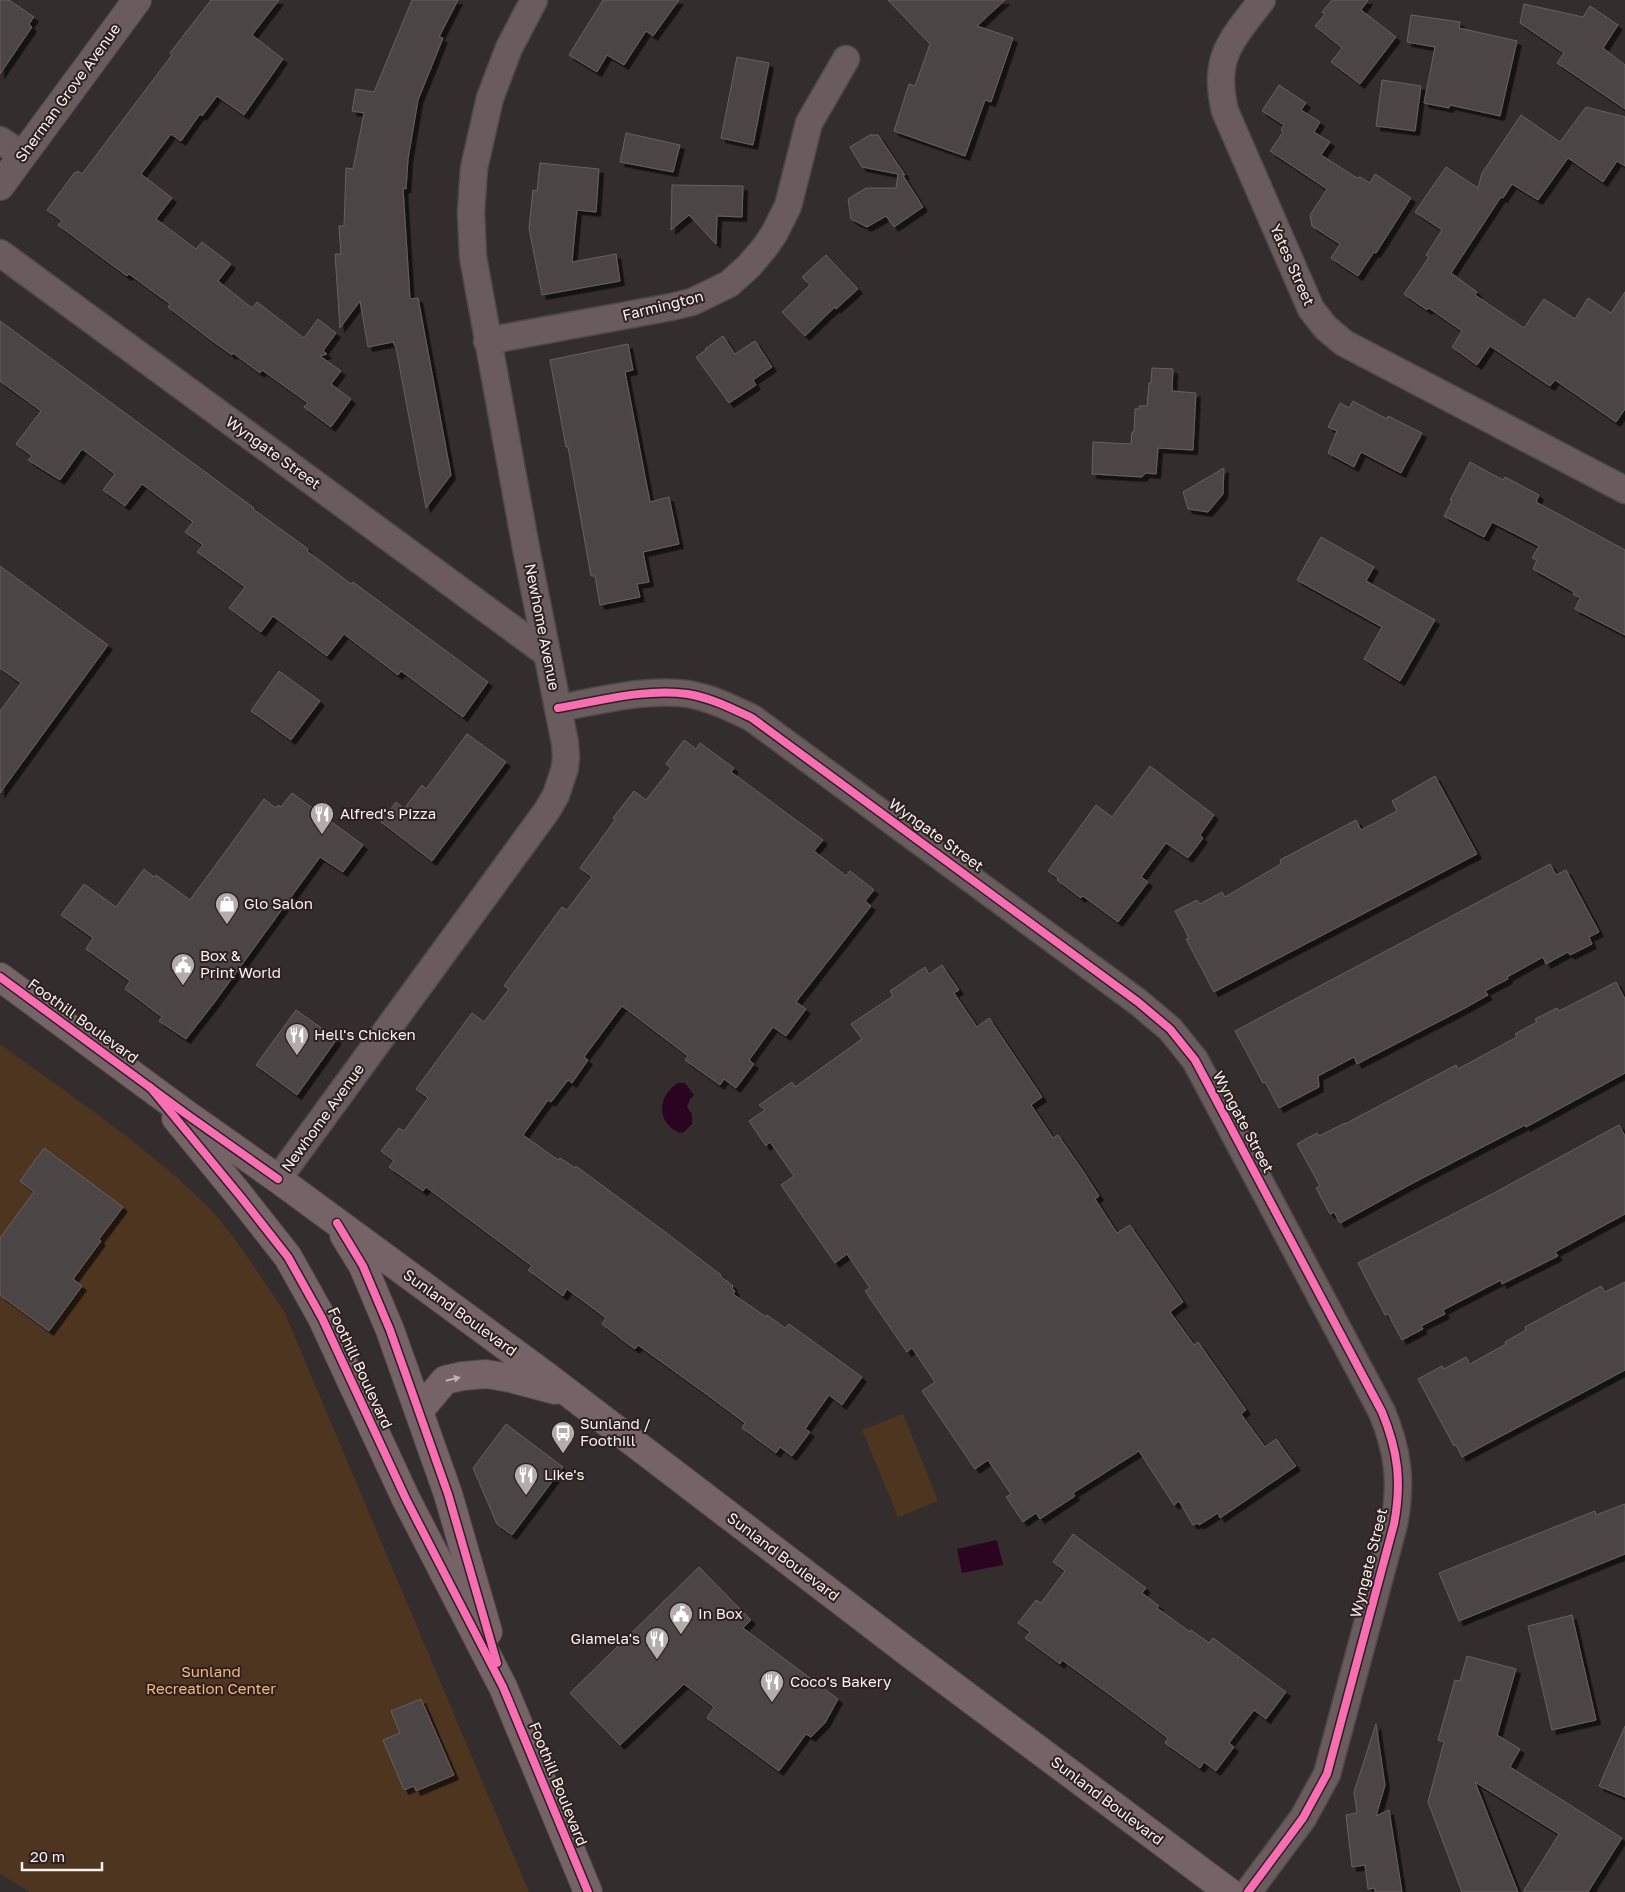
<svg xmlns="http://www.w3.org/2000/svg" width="1625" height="1892" font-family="'Golos Text',sans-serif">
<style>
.green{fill:#4d3520}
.water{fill:#2b0520}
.building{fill:#4b4545;stroke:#67615f;filter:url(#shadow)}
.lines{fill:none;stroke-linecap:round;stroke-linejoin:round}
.minor-casing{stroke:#4f4949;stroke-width:29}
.tertiary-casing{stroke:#4f4949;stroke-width:30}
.primary-casing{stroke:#4f4949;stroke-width:30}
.minor{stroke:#6a5b5e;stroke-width:26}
.tertiary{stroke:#6a5b5e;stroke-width:28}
.primary{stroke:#756367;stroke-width:28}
.cycleway-casing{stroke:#2d2120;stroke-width:11}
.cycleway{stroke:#f96db3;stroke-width:8}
.oneway{fill:#beb1b2}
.labels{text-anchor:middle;stroke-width:4;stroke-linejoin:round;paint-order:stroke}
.street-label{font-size:15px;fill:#f9f0f0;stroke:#2d2120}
.poi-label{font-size:15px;fill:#f9f0f0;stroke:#2d2120;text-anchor:start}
.park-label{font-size:15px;fill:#fab57a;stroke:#2d2120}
</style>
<defs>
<filter id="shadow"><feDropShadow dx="4.5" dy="4.5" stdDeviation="0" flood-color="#0009"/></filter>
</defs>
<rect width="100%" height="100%" fill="#342d2d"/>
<!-- green -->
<g class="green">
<path d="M 0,1044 C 67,1093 138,1140 198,1197 C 232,1229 256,1271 283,1309 L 529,1892 L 30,1892 L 0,1874 Z"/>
<path d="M 903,1414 L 938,1501 L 898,1517 L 862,1430 Z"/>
</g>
<!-- water -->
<g class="water">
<path d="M 678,1083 L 685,1083 L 694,1095 L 690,1099 L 687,1107 L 692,1114 L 692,1124 L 684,1132 L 680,1133 C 656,1123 657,1096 678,1083 Z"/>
<path d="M 997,1540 L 1003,1565 L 962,1573 L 957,1549 Z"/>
</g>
<!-- building -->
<g class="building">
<path d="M 0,0 L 9,0 L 34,17 L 29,24 L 32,27 L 0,74 Z"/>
<path d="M 211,0 L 279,0 L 252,35 L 283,59 L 244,115 L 217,96 L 202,116 L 200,114 L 181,141 L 171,134 L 141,174 L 172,198 L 156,219 L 196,249 L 202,242 L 231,264 L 218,281 L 252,308 L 257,302 L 304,338 L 318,319 L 336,333 L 323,351 L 327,354 L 320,356 L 341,371 L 331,384 L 351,399 L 331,427 L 304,407 L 308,403 L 262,370 L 260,373 L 233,353 L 232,355 L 211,340 L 168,307 L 170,304 L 129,274 L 127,276 L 58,225 L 62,221 L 47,210 L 75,172 L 77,173 L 78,171 L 82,174 L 172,55 L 170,53 Z"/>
<path d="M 412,0 L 458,0 L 439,37 L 443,38 L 418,100 L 408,159 L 406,189 L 403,188 L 410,299 L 418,298 L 451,475 L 426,508 L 396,348 L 393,342 L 368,347 L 360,301 L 340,328 L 335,254 L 341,254 L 339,226 L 344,226 L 346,168 L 353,169 L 364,113 L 352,111 L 356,89 L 374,92 Z"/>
<path d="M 603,0 L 679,0 L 653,36 L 646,31 L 624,65 L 607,55 L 597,72 L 569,55 Z"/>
<path d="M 888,0 L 1005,0 L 977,26 L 1013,38 L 991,102 L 985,100 L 965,156 L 894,131 L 909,84 L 915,86 L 930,44 Z"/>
<path d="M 1332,0 L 1368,0 L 1361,10 L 1396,37 L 1360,84 L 1331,62 L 1342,48 L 1315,26 L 1325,14 L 1322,12 Z"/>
<path d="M 1524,4 L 1583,17 L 1590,6 L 1618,25 L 1603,48 L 1625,65 L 1625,109 L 1557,63 L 1564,53 L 1520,23 Z"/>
<path d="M 1411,15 L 1460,22 L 1459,28 L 1517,41 L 1500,116 L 1450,105 L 1449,108 L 1424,103 L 1435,47 L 1407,42 Z"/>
<path d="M 737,57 L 769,63 L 753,145 L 721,138 Z"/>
<path d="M 1382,80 L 1421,86 L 1415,131 L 1376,126 Z"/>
<path d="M 1279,85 L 1306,103 L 1301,110 L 1320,122 L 1314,132 L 1330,142 L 1321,155 L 1357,178 L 1360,177 L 1370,183 L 1375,174 L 1411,198 L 1376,253 L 1374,252 L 1358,276 L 1331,258 L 1340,244 L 1312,226 L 1310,215 L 1327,189 L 1270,151 L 1283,132 L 1281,130 L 1284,125 L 1262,111 Z"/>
<path d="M 1586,107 L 1625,117 L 1625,166 L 1617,161 L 1603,182 L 1568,158 L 1538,200 L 1512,184 L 1503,198 L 1501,197 L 1451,273 L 1477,292 L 1475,295 L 1524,328 L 1544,299 L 1575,319 L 1588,298 L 1611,313 L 1625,292 L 1625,409 L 1616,422 L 1555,380 L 1550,386 L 1490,346 L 1477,365 L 1452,347 L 1462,331 L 1429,308 L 1427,310 L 1404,294 L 1429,257 L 1426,255 L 1442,230 L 1415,212 L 1446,167 L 1478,188 L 1482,173 L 1521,115 L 1560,142 Z"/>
<path d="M 626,133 L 680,145 L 673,172 L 620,162 Z"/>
<path d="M 870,135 L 878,135 L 905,175 L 902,174 L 923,207 L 894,227 L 886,216 L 867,227 L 851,219 L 848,199 L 866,188 L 896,188 L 898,174 L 862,167 L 850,147 Z"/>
<path d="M 540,163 L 599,169 L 596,212 L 577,210 L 572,262 L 616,254 L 620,281 L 542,295 L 529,228 L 533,190 L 537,191 Z"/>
<path d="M 672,185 L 743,186 L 742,217 L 717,216 L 716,244 L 689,215 L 671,230 Z"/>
<path d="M 826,255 L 858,289 L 836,309 L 835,307 L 805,336 L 782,312 L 810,285 L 802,277 Z"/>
<path d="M 0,321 L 254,508 L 253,509 L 308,549 L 307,551 L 351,584 L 353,582 L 488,682 L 463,717 L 401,671 L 398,675 L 344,634 L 327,656 L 273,616 L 261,632 L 229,608 L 245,587 L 197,552 L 203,545 L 185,532 L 193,522 L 142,484 L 125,506 L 103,490 L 115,474 L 82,449 L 60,480 L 28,460 L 32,456 L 16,444 L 41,411 L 0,381 Z"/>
<path d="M 723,336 L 735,354 L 755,341 L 772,367 L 753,380 L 756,385 L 729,403 L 696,357 L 706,350 L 705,349 Z"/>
<path d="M 628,344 L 633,370 L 625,372 L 650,502 L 669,497 L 679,544 L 643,552 L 649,582 L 637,584 L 640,597 L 600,605 L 595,576 L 591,576 L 568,447 L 566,447 L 550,360 Z"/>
<path d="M 1152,368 L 1173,369 L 1172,391 L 1196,393 L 1193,450 L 1158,448 L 1156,474 L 1146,473 L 1142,477 L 1092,474 L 1093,442 L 1131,444 L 1132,432 L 1134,432 L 1135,409 L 1139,409 L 1139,406 L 1147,406 L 1149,383 L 1151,383 Z"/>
<path d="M 1353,401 L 1387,419 L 1388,416 L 1422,433 L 1401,473 L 1361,452 L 1354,467 L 1328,453 L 1337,431 L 1328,427 L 1340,403 L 1349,408 Z"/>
<path d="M 1470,462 L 1503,480 L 1505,477 L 1539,495 L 1536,502 L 1625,550 L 1625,635 L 1575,609 L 1580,598 L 1573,594 L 1574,592 L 1533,569 L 1537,560 L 1532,558 L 1539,546 L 1492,522 L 1484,537 L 1444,516 L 1452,501 L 1450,500 Z"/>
<path d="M 1224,468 L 1223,494 L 1208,512 L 1188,509 L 1183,492 Z"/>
<path d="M 1321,537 L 1374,567 L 1366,581 L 1435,620 L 1400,681 L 1364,659 L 1382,627 L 1297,580 Z"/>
<path d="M 0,566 L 108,645 L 0,793 L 0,711 L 21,683 L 0,668 Z"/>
<path d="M 279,671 L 320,701 L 291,740 L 251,711 Z"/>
<path d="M 467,734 L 506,762 L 432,861 L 381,822 L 396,802 L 404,809 L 422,785 L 426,789 Z"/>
<path d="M 684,740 L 696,749 L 700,743 L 734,768 L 731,772 L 823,840 L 814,851 L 846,876 L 850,871 L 874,890 L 865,901 L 871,906 L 796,1002 L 806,1009 L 786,1036 L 773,1027 L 749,1060 L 754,1064 L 736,1088 L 724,1079 L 720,1085 L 685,1060 L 688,1056 L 622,1006 L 584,1057 L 588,1060 L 572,1083 L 568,1080 L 551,1102 L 548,1100 L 523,1135 L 558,1160 L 560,1158 L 575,1168 L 576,1166 L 669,1235 L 721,1275 L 720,1276 L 733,1286 L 732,1288 L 735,1291 L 733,1294 L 766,1317 L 767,1315 L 785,1328 L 789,1324 L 862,1377 L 842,1405 L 829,1395 L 805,1429 L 810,1432 L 792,1456 L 780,1447 L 776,1453 L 742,1428 L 745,1423 L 706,1394 L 638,1345 L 635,1349 L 624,1341 L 602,1324 L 606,1318 L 567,1289 L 563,1296 L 528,1270 L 532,1266 L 466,1217 L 426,1187 L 423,1191 L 389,1167 L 394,1161 L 381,1151 L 399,1128 L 404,1131 L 428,1098 L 416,1089 L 472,1013 L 484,1022 L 509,989 L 504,986 L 522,961 L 562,907 L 567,910 L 592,877 L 580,868 L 615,820 L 613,818 L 634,791 L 646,800 L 671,768 L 666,764 Z"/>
<path d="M 1150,766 L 1214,815 L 1200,835 L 1203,838 L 1188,858 L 1166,843 L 1141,877 L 1148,882 L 1118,922 L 1083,896 L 1081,898 L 1057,880 L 1058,878 L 1048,871 L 1096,805 L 1112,817 Z"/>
<path d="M 1435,776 L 1477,854 L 1214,992 L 1186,939 L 1189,938 L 1175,911 L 1197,900 L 1200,904 L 1222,892 L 1225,897 L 1281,864 L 1280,860 L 1356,820 L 1361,830 L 1397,811 L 1392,801 Z"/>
<path d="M 292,793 L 363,845 L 343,872 L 320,857 L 214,1003 L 186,1039 L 159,1021 L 162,1017 L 125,989 L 130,981 L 86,949 L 93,938 L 61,915 L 84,884 L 116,907 L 144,869 L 154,877 L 156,875 L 190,900 L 264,799 L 276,808 L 278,805 L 281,807 Z"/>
<path d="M 1550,864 L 1556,875 L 1566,870 L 1599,932 L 1589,937 L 1592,944 L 1570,955 L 1568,952 L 1546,964 L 1543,957 L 1507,977 L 1508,979 L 1485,991 L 1488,995 L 1465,1008 L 1357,1064 L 1354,1057 L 1318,1076 L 1319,1087 L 1279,1108 L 1265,1082 L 1263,1083 L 1235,1031 Z"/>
<path d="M 942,965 L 959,990 L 954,993 L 977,1027 L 989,1018 L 1042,1097 L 1031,1105 L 1053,1138 L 1058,1135 L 1083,1171 L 1099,1196 L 1095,1199 L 1117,1233 L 1130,1225 L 1183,1302 L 1170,1312 L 1194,1345 L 1198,1342 L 1246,1410 L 1241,1414 L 1265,1447 L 1276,1439 L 1296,1466 L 1220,1518 L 1218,1513 L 1199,1525 L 1198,1523 L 1193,1525 L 1179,1501 L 1174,1505 L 1139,1451 L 1073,1493 L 1075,1496 L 1040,1519 L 1036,1513 L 1023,1522 L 1006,1497 L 1011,1494 L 988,1460 L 975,1469 L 922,1391 L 935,1382 L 912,1348 L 907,1352 L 865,1291 L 870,1288 L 847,1254 L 835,1263 L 781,1185 L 794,1176 L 770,1142 L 766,1146 L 749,1121 L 765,1110 L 759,1105 L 792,1082 L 795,1087 L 862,1039 L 851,1024 L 893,996 L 890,991 L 925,967 L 929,974 Z"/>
<path d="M 1616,982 L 1625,999 L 1625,1073 L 1526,1127 L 1525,1125 L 1411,1184 L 1340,1223 L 1334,1212 L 1330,1214 L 1316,1188 L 1320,1186 L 1297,1144 L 1317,1133 L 1319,1136 L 1345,1123 L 1345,1124 L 1456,1065 L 1458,1069 L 1517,1037 L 1515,1034 L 1537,1022 L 1535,1019 L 1557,1008 L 1559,1011 Z"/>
<path d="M 296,1010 L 337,1039 L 297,1095 L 256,1065 Z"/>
<path d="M 1619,1125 L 1625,1136 L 1625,1214 L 1555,1252 L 1558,1256 L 1502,1284 L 1501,1280 L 1443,1310 L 1445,1314 L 1421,1326 L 1423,1329 L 1402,1340 L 1388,1314 L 1385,1315 L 1358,1263 L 1494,1193 Z"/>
<path d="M 44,1148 L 123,1207 L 99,1239 L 101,1241 L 73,1279 L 82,1286 L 49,1331 L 0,1295 L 0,1238 L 34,1192 L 20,1181 Z"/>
<path d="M 1625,1282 L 1625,1370 L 1462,1457 L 1456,1445 L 1454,1446 L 1418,1379 L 1442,1366 L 1444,1369 L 1466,1357 L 1470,1364 L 1506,1344 L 1505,1342 L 1526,1330 L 1525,1327 L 1601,1286 L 1605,1292 Z"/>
<path d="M 506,1424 L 563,1467 L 512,1535 L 497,1524 L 473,1468 Z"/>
<path d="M 1625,1504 L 1625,1554 L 1459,1621 L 1439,1573 L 1595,1511 L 1596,1515 Z"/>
<path d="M 1073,1534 L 1146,1588 L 1142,1593 L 1159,1606 L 1157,1608 L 1190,1632 L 1191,1630 L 1209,1643 L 1213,1638 L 1286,1692 L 1266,1719 L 1254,1710 L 1229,1743 L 1234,1747 L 1216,1771 L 1204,1762 L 1200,1768 L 1165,1743 L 1168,1738 L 1113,1697 L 1062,1660 L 1060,1664 L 1025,1638 L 1030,1632 L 1018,1623 L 1036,1600 L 1041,1603 L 1065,1571 L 1053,1562 Z"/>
<path d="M 699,1567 L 751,1620 L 743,1628 L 838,1699 L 825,1723 L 811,1737 L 806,1734 L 779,1771 L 707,1718 L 714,1707 L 684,1684 L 620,1745 L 570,1693 Z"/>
<path d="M 1572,1615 L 1596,1720 L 1552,1730 L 1528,1626 Z"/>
<path d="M 1467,1656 L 1516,1669 L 1497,1735 L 1520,1749 L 1510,1767 L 1622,1838 L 1588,1892 L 1523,1892 L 1559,1834 L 1475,1782 L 1518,1892 L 1462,1892 L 1428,1802 L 1444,1742 L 1438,1740 L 1455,1680 L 1460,1681 Z"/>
<path d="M 421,1699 L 454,1775 L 416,1791 L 414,1786 L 404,1790 L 383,1740 L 400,1733 L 391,1711 Z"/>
<path d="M 1376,1724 L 1385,1785 L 1376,1816 L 1389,1810 L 1402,1892 L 1375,1892 L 1375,1888 L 1368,1889 L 1365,1865 L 1352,1867 L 1346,1815 L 1357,1813 L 1354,1792 Z"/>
<path d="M 1625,1726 L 1625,1797 L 1599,1786 Z"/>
</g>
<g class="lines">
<!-- minor casing -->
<g class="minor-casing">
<g id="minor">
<path d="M 1262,0 C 1231,41 1212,57 1225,111 L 1311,309 L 1326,328 L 1344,343 L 1625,490"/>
<path d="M 0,140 L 22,155"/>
<path d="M 0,253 L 546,653"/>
<path d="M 487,341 L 671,307 L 692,302 L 729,284 L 749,266 L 765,247 L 774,234 L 788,206 L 809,123 L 846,59"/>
<path d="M 558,708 C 600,701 645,688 688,694 C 711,698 731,708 752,718 L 1138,1002 L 1170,1029 L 1195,1060 L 1382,1412 C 1398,1451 1402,1482 1394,1524 L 1327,1774 L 1303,1818 L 1248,1892"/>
<path d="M 278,1179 L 546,812 L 556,795 L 565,768 L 566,757 L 565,743 L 526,548 L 473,257 L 471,212 L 474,168 L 490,98 L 509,48 L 534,0"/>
</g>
</g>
<!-- tertiary casing -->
<g class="tertiary-casing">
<path id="tertiary" d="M 0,186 L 137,0"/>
</g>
<!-- primary casing -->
<g class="primary-casing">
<g id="primary">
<path d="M 0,977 L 186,1114 L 278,1179 L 545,1375 L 917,1659 L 1229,1892"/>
<path d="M 176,1118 L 240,1196 L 288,1257 L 322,1318 L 406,1499 L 503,1687 L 588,1892"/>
<path d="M 344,1235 L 363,1266 L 390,1330 L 448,1494 L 488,1632"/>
<path d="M 419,1411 L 445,1380 L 463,1376 L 486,1374 L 510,1378 L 555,1390"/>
</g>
</g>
<!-- minor -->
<use href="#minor" class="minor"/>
<!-- tertiary -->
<use href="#tertiary" class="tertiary"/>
<!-- primary -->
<use href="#primary" class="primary"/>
<!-- cycleway casing -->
<g class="cycleway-casing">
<g id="cycleway">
<path d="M 558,708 C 600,701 645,688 688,694 C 711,698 731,708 752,718 L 1138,1002 L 1170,1029 L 1195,1060 L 1382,1412 C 1398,1451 1402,1482 1394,1524 L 1327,1774 L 1303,1818 L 1248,1892"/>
<path d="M 0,977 L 186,1114 L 278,1179"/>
<path d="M 150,1087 L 240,1196 L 288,1257 L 322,1318 L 406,1499 L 503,1687 L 588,1892"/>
<path d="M 337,1223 L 363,1266 L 390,1330 L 448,1494 L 497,1663"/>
</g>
</g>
<!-- cycleway -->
<use href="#cycleway" class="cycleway"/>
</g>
<!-- one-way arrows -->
<defs><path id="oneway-solid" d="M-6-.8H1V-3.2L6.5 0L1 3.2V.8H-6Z" transform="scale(1.25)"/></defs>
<use class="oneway" href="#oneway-solid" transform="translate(453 1379) rotate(-13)"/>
<!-- icons -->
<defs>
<g id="restaurant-pin" transform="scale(1.25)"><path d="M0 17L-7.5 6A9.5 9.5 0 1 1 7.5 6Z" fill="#b4acac" stroke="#2d2120"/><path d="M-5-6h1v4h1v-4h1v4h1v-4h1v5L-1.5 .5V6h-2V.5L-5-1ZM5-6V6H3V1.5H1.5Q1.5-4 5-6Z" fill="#fff"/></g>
<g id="shop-pin" transform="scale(1.25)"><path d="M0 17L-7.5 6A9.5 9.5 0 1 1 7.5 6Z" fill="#b4acac" stroke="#2d2120"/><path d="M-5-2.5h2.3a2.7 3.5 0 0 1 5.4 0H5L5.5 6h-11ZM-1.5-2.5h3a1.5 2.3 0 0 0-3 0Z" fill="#fff"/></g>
<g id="civic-pin" transform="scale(1.25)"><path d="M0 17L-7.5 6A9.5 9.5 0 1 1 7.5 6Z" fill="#b4acac" stroke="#2d2120"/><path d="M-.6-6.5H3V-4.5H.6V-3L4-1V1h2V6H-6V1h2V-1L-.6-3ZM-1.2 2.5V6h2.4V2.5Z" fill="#fff"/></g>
<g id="bus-pin" transform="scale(1.25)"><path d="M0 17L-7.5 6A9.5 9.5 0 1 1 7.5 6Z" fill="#b4acac" stroke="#2d2120"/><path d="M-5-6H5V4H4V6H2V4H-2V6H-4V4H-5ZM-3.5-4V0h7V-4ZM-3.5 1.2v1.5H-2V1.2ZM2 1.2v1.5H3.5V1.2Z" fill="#fff"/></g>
</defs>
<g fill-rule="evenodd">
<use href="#restaurant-pin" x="322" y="814"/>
<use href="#shop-pin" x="227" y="904"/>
<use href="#civic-pin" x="183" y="965"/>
<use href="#restaurant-pin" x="297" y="1035"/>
<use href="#bus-pin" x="563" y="1433"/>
<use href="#restaurant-pin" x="526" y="1475"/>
<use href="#civic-pin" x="681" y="1614"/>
<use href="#restaurant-pin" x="657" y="1639"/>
<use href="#restaurant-pin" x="772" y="1682"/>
</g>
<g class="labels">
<!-- street labels -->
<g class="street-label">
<text transform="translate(68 93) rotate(-54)" y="5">Sherman Grove Avenue</text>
<text transform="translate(1292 265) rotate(66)" y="5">Yates Street</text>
<text transform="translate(663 306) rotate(-14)" y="5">Farmington</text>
<text transform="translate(273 453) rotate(36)" y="5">Wyngate Street</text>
<text transform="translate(542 627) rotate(79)" y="5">Newhome Avenue</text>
<text transform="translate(936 835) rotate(36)" y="5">Wyngate Street</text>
<text transform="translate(83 1021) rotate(36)" y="5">Foothill Boulevard</text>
<text transform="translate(323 1118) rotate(-54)" y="5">Newhome Avenue</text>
<text transform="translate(1243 1122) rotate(62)" y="5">Wyngate Street</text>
<text transform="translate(460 1313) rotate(36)" y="5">Sunland Boulevard</text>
<text transform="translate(360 1368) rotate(65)" y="5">Foothill Boulevard</text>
<text transform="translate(783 1557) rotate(37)" y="5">Sunland Boulevard</text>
<text transform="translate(1369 1563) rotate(-76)" y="5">Wyngate Street</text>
<text transform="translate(558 1784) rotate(68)" y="5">Foothill Boulevard</text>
<text transform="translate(1107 1801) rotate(37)" y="5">Sunland Boulevard</text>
</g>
<!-- poi labels -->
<g class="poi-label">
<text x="340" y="819">Alfred's Pizza</text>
<text x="244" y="909">Glo Salon</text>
<text x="200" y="961">Box &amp;<tspan x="200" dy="17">Print World</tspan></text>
<text x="314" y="1040">Hell's Chicken</text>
<text x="580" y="1429">Sunland /<tspan x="580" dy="17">Foothill</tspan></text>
<text x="544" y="1480">Like's</text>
<text x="698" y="1619">In Box</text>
<text x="640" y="1644" text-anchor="end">Giamela's</text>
<text x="790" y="1687">Coco's Bakery</text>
</g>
<!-- park labels -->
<g class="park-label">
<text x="211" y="1677">Sunland<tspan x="211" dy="17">Recreation Center</tspan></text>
</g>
</g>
<!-- scale -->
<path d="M22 1862v8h80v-8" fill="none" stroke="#f9f0f0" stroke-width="2.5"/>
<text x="30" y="1862" font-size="15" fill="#f9f0f0" stroke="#2d2120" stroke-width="4" paint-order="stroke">20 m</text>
</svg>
